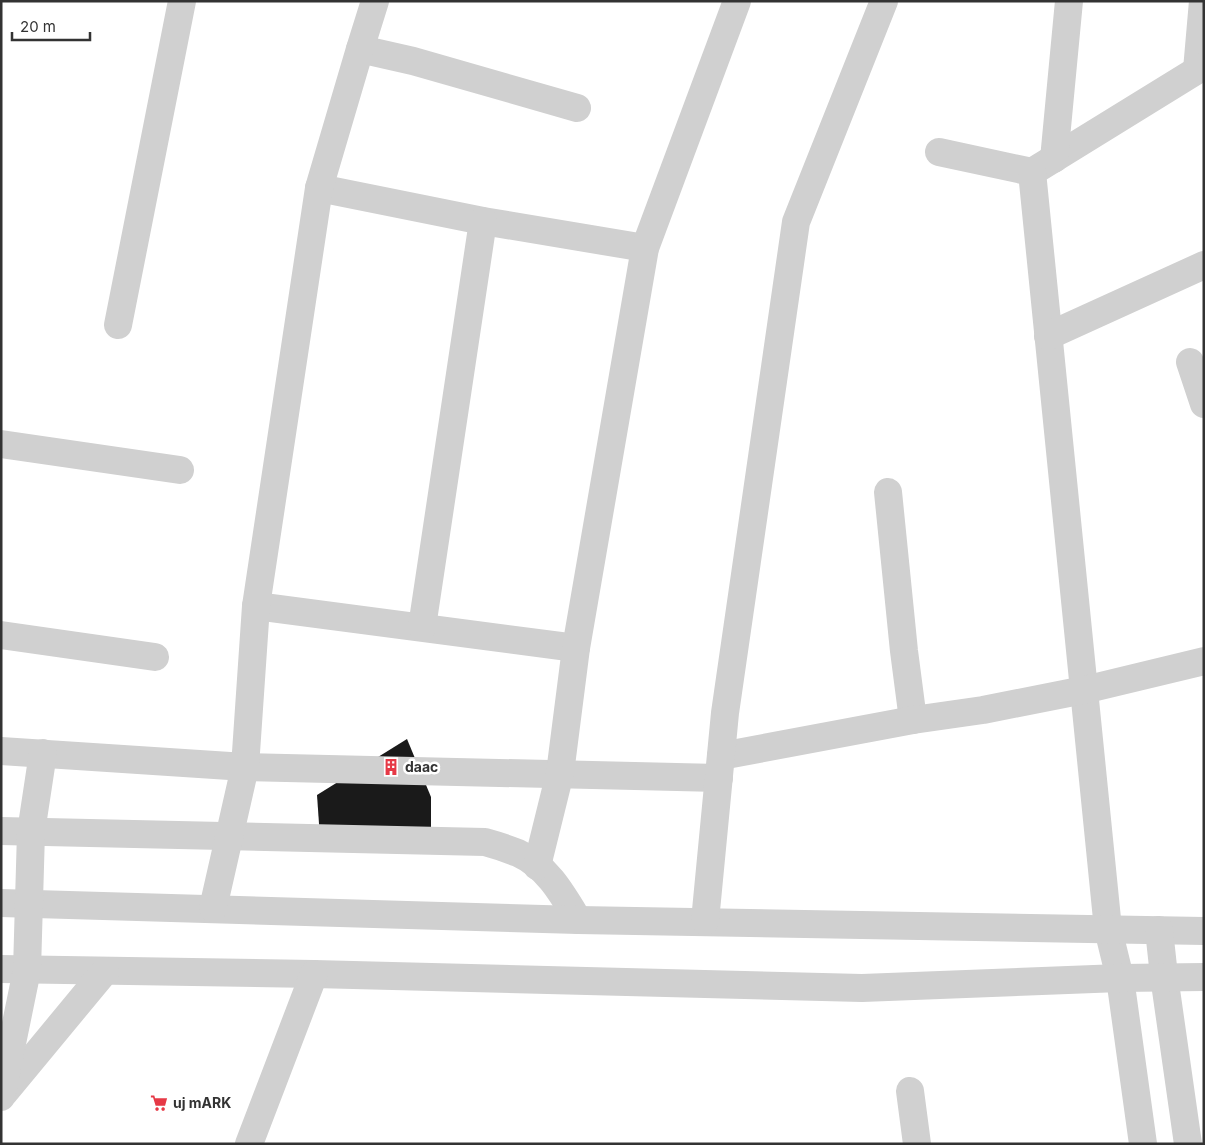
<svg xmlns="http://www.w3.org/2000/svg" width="1205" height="1145" font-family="Inter,sans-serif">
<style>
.building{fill:#1a1a1a}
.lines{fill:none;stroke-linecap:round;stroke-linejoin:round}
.minor{stroke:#d0d0d0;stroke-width:28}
.labels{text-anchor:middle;stroke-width:5;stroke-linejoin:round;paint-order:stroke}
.poi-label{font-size:14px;font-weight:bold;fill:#333;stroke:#fff;text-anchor:start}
</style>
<rect width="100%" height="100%" fill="#fff"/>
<!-- building -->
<path class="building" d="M 407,739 L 431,797 L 431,840 L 320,838 L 317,795 Z"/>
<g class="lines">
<!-- minor -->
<g class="minor">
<path d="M 360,49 L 413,61 L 577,108"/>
<path d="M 1197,70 L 1203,1"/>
<path d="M 939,152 L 1032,172 L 1204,66"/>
<path d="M 1054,159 L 1069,1"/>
<path d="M 1032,172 L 1108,929 L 1120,978 L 1143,1144"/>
<path d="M 319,188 L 483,221 L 645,248"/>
<path d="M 118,325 L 182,1"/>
<path d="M 1048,336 L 1204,265"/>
<path d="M 1190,362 L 1204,404"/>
<path d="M 1,444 L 180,470"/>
<path d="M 888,492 L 904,651 L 913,720"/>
<path d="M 256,606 L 576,648"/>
<path d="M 422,627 L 483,221"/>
<path d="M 1,635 L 155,657"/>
<path d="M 1,751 L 245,767 L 719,778"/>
<path d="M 721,756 L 913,720 L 983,710 L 1084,690 L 1204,661"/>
<path d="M 1,831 L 485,842 C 496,845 508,849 518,853 C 547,866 563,895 578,920"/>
<path d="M 537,866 L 560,773 L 576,648 L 645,248 L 737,1"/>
<path d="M 1,903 L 578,920 L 1204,931"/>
<path d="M 213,908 L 245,767 L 256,606 L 319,188 L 360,49 L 375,1"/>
<path d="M 705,921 L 725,713 L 796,222 L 884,1"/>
<path d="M 1159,930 L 1164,976 L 1188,1144"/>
<path d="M 1,969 L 314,974 L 862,988 L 1120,978 L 1204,977"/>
<path d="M 910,1091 L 917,1144"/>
<path d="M 4,1093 L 105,971"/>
<path d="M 1,1097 L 27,970 L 31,832 L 43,753"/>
<path d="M 249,1144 L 314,974"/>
</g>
</g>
<!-- icons -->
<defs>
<g id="building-bare" transform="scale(1.35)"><path d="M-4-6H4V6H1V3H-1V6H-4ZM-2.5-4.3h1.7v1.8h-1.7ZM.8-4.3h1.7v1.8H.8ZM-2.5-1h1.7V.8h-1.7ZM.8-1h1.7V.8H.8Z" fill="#e63946" stroke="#fff" stroke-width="2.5" paint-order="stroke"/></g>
<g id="supermarket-bare" transform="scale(1.35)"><path d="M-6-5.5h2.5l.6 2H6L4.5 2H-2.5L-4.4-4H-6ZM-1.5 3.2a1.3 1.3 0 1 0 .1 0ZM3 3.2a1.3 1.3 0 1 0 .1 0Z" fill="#e63946" stroke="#fff" stroke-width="2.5" paint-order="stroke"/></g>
</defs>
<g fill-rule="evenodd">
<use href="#building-bare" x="391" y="767"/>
<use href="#supermarket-bare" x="159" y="1103"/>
</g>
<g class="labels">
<!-- poi labels -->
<g class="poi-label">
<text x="405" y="772">daac</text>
<text x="173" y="1108">uj mARK</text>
</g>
</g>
<!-- border -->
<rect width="1205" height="1145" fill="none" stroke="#333333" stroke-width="5"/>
<!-- scale -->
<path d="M12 32v8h78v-8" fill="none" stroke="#333333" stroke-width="2.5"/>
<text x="20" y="32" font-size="15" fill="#333333" stroke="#ffffff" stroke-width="4" paint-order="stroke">20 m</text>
</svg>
